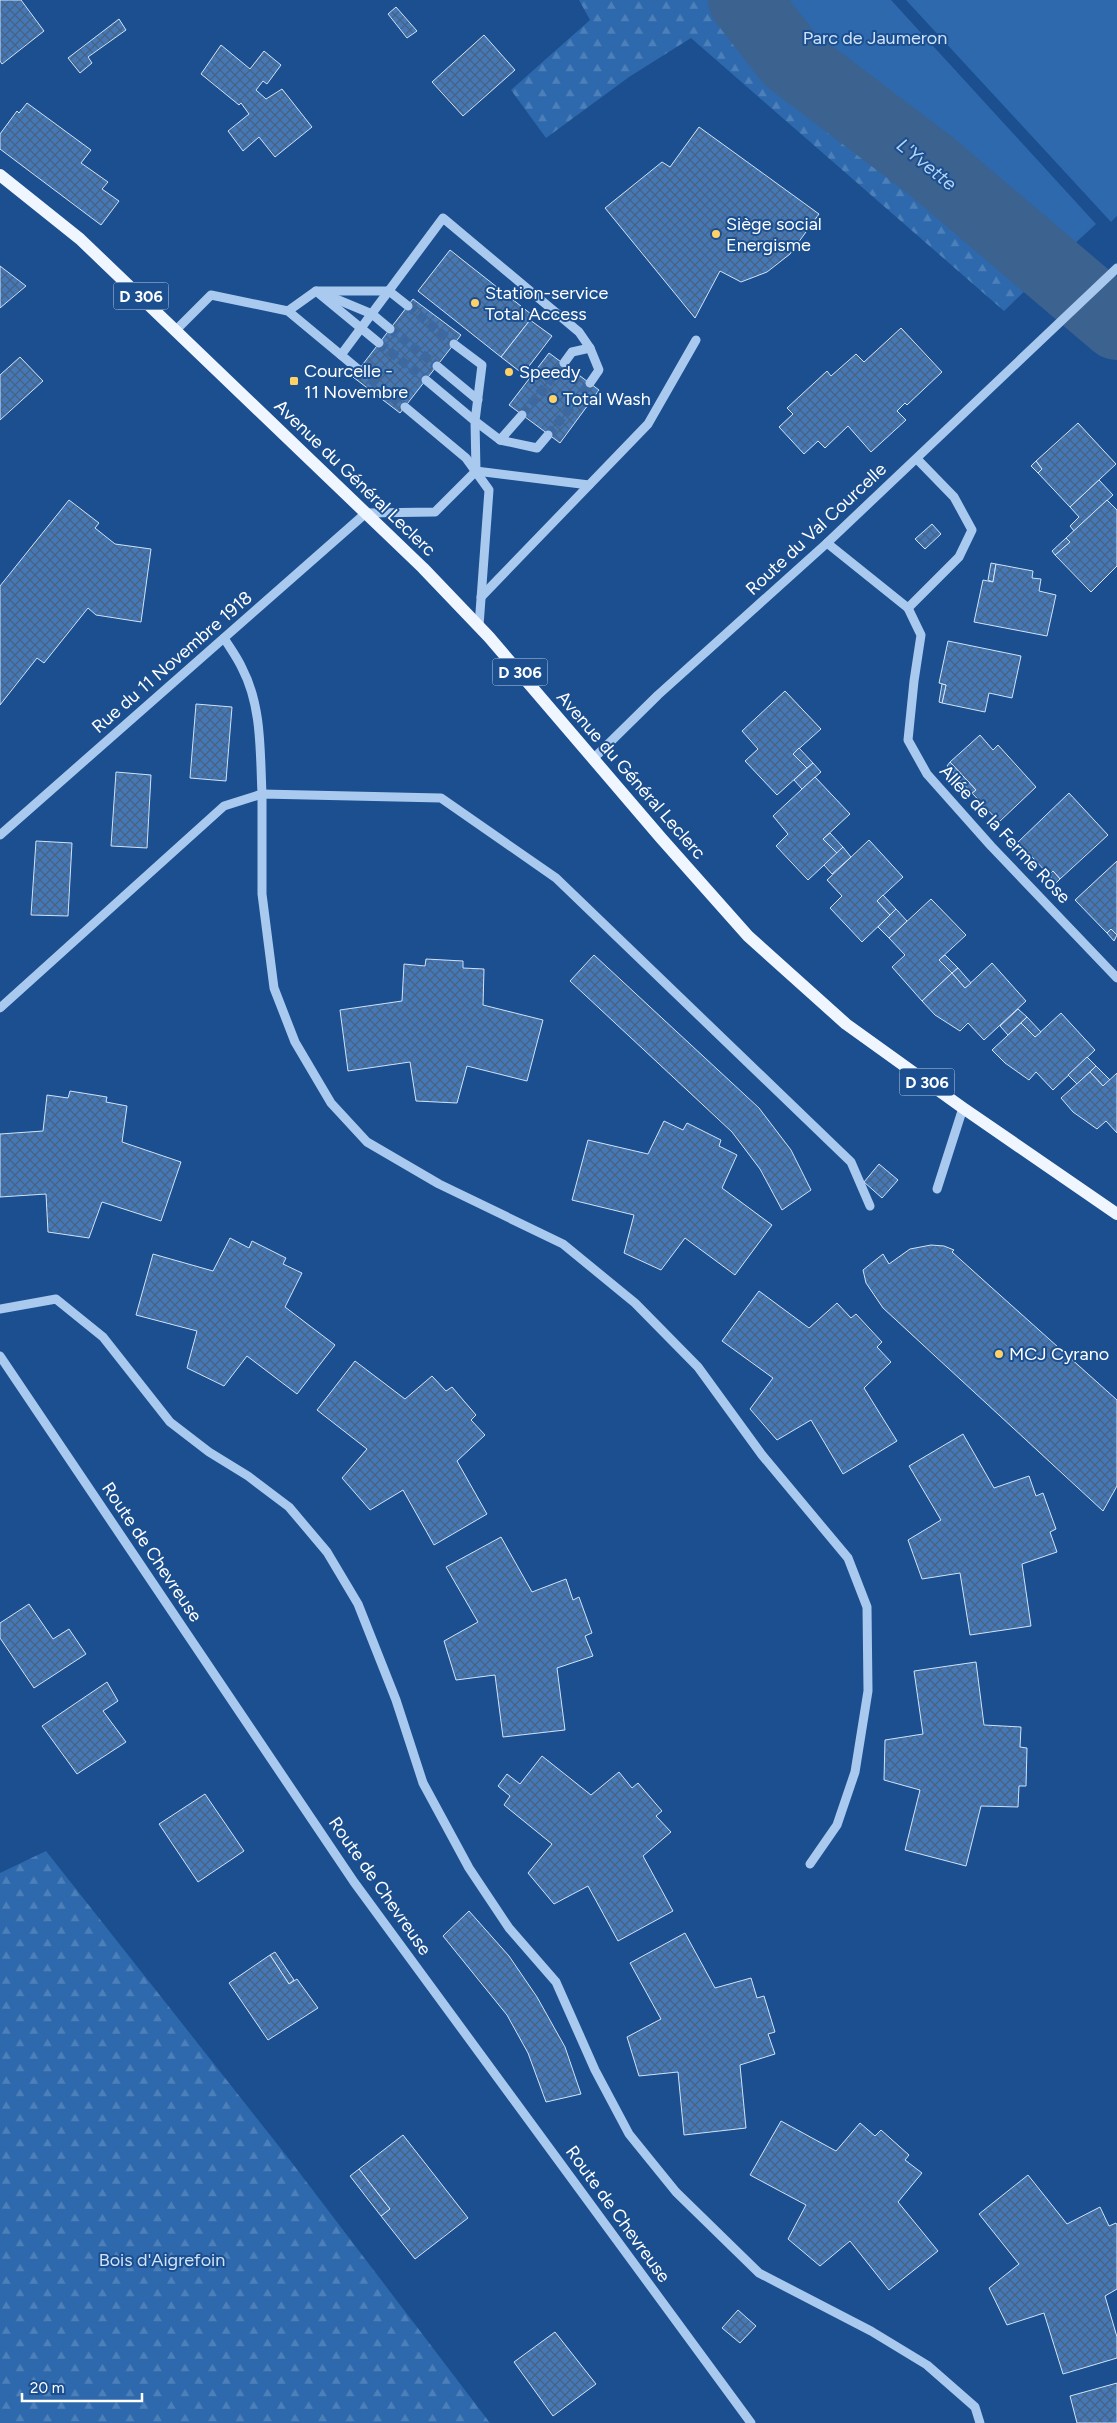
<svg xmlns="http://www.w3.org/2000/svg" width="1117" height="2423" font-family="Figtree,sans-serif">
<style>
.green{fill:#2e69ad}
.forest{fill:url(#forest-firs)}
.lines{fill:none;stroke-linecap:round;stroke-linejoin:round}
.river{stroke:#3c6290;stroke-width:72}
.building{fill:url(#building-cross-hatch);stroke:#cfe3fa}
.minor-tunnel{stroke:#3d69a0;stroke-width:9;stroke-dasharray:9 4.5;stroke-linecap:butt}
.minor{stroke:#a9c9ee;stroke-width:9}
.major{stroke:#f0f6ff;stroke-width:12}
.poi-dot{fill:#ffd166;stroke:#1b4f8f;stroke-width:2}
.labels{text-anchor:middle;stroke-width:4;stroke-linejoin:round;paint-order:stroke}
.shield{fill:#1b4f8f;stroke:#bbcadd;stroke-width:1}
.shield-label{font-size:16px;font-weight:bold;fill:#fff}
.park-label{font-size:18px;fill:#cfe3fa;stroke:#1b4f8f}
.poi-label{font-size:18px;fill:#fff;stroke:#1b4f8f;text-anchor:start}
.street-label{font-size:18px;fill:#fff;stroke:#1b4f8f}
.water-label{font-size:19px;font-style:italic;fill:#b5d3f5;stroke:#1b4f8f}
</style>
<defs>
<pattern id="forest-firs" width="22" height="20" patternUnits="userSpaceOnUse" patternTransform="scale(1.25)"><rect width="22" height="20" fill="#2e69ad"/><path d="M5 1l3.5 6h-7zM16 11l3.5 6h-7z" fill="#4d80b9"/></pattern>
<pattern id="building-cross-hatch" width="8" height="8" patternUnits="userSpaceOnUse" patternTransform="scale(1.25)"><rect width="8" height="8" fill="#4478b7"/><path d="M0 0l8 8M0 8l8-8" fill="none" stroke="#486282"/></pattern>
</defs>
<rect width="100%" height="100%" fill="#1b4f8f"/>
<!-- green -->
<g class="green">
<path d="M 783,0 L 891,0 L 1096,224 L 1058,259 L 792,12 Z"/>
<path d="M 906,0 L 1117,0 L 1117,216 L 1111,222 Z"/>
</g>
<!-- forest -->
<g class="forest">
<path d="M 579,0 L 783,0 L 792,12 L 1058,259 L 1004,311 L 691,38 L 629,77 L 546,138 L 511,90 L 590,20 Z"/>
<path d="M 46,1851 L 289,2159 L 490,2423 L 0,2423 L 0,1873 Z"/>
</g>
<g class="lines">
<!-- river -->
<path class="river" d="M 744,0 L 790,59 L 931,166 L 1117,324"/>
</g>
<!-- building -->
<g class="building">
<path d="M 0,0 L 21,0 L 44,31 L 2,64 L 0,61 Z"/>
<path d="M 396,7 L 417,31 L 407,38 L 388,14 Z"/>
<path d="M 119,19 L 126,30 L 88,57 L 92,63 L 80,73 L 68,58 Z"/>
<path d="M 484,35 L 515,70 L 463,116 L 432,82 Z"/>
<path d="M 221,45 L 250,69 L 264,51 L 281,65 L 267,84 L 263,81 L 256,90 L 266,99 L 282,89 L 312,127 L 275,157 L 259,137 L 243,151 L 228,131 L 249,114 L 241,103 L 239,105 L 201,74 Z"/>
<path d="M 27,103 L 91,150 L 81,163 L 108,182 L 102,189 L 119,201 L 101,225 L 0,149 L 0,134 L 17,111 L 19,113 Z"/>
<path d="M 699,127 L 819,214 L 790,254 L 767,272 L 741,282 L 720,271 L 695,318 L 605,208 L 662,162 L 670,167 Z"/>
<path d="M 450,250 L 531,314 L 530,320 L 501,357 L 418,291 Z"/>
<path d="M 0,266 L 26,286 L 0,308 Z"/>
<path d="M 413,299 L 461,335 L 400,413 L 353,377 Z"/>
<path d="M 530,320 L 552,336 L 523,374 L 501,357 Z"/>
<path d="M 901,328 L 942,372 L 907,405 L 905,403 L 897,411 L 906,420 L 871,452 L 848,426 L 825,448 L 818,441 L 804,454 L 779,427 L 793,414 L 787,408 L 827,371 L 831,376 L 856,354 L 864,362 Z"/>
<path d="M 549,353 L 599,390 L 560,443 L 509,405 Z"/>
<path d="M 20,357 L 43,381 L 0,420 L 0,375 Z"/>
<path d="M 1078,423 L 1116,464 L 1070,507 L 1038,473 L 1042,469 L 1036,461 Z"/>
<path d="M 1036,461 L 1042,469 L 1038,473 L 1031,466 Z"/>
<path d="M 1099,480 L 1113,495 L 1074,531 L 1070,526 L 1079,517 L 1070,507 Z"/>
<path d="M 69,500 L 99,523 L 95,528 L 115,544 L 151,549 L 141,622 L 96,615 L 88,608 L 44,663 L 37,658 L 0,705 L 0,586 Z"/>
<path d="M 1107,500 L 1117,510 L 1117,566 L 1091,592 L 1055,555 L 1070,542 L 1066,538 Z"/>
<path d="M 932,524 L 941,534 L 925,549 L 915,539 Z"/>
<path d="M 1066,538 L 1070,542 L 1055,555 L 1052,551 Z"/>
<path d="M 991,563 L 996,564 L 993,582 L 988,580 Z"/>
<path d="M 996,564 L 1033,571 L 1032,578 L 1041,579 L 1039,591 L 1056,595 L 1047,636 L 974,622 L 983,580 L 993,582 Z"/>
<path d="M 948,641 L 1021,656 L 1012,698 L 989,693 L 985,712 L 942,703 L 946,685 L 939,683 Z"/>
<path d="M 942,684 L 946,685 L 942,703 L 939,702 Z"/>
<path d="M 785,691 L 821,729 L 793,754 L 807,768 L 777,795 L 745,761 L 758,749 L 742,731 Z"/>
<path d="M 196,704 L 232,707 L 226,781 L 190,778 Z"/>
<path d="M 980,735 L 993,750 L 998,745 L 1036,787 L 999,822 L 972,793 L 976,790 L 950,762 Z"/>
<path d="M 799,748 L 813,763 L 807,768 L 793,754 Z"/>
<path d="M 950,762 L 976,790 L 972,793 L 947,766 Z"/>
<path d="M 813,763 L 821,772 L 802,789 L 794,780 Z"/>
<path d="M 116,772 L 151,775 L 147,848 L 111,846 Z"/>
<path d="M 815,777 L 850,814 L 823,839 L 837,853 L 808,880 L 776,846 L 788,834 L 773,816 Z"/>
<path d="M 1069,793 L 1108,835 L 1060,879 L 1053,871 L 1049,875 L 1018,842 Z"/>
<path d="M 830,833 L 843,847 L 837,853 L 823,839 Z"/>
<path d="M 869,840 L 903,877 L 877,901 L 890,915 L 862,942 L 830,908 L 842,896 L 827,880 Z"/>
<path d="M 36,841 L 72,843 L 68,916 L 31,915 Z"/>
<path d="M 843,847 L 851,857 L 832,874 L 824,865 Z"/>
<path d="M 1117,861 L 1117,935 L 1111,929 L 1107,933 L 1075,900 Z"/>
<path d="M 1053,871 L 1060,879 L 1056,883 L 1049,875 Z"/>
<path d="M 883,895 L 896,909 L 890,915 L 877,901 Z"/>
<path d="M 931,899 L 966,935 L 939,960 L 952,973 L 922,1001 L 892,967 L 905,955 L 889,938 Z"/>
<path d="M 896,909 L 907,921 L 889,938 L 878,927 Z"/>
<path d="M 1111,929 L 1117,935 L 1114,941 L 1107,933 Z"/>
<path d="M 594,955 L 759,1108 L 791,1150 L 811,1190 L 782,1210 L 760,1169 L 732,1132 L 570,981 Z"/>
<path d="M 945,955 L 958,968 L 952,973 L 939,960 Z"/>
<path d="M 426,959 L 463,961 L 463,968 L 484,969 L 483,1005 L 543,1020 L 527,1081 L 467,1066 L 457,1103 L 416,1101 L 410,1062 L 348,1071 L 340,1010 L 402,1001 L 404,964 L 425,966 Z"/>
<path d="M 992,963 L 1026,1001 L 984,1040 L 968,1023 L 960,1031 L 935,1015 L 922,1001 L 952,973 L 965,988 Z"/>
<path d="M 958,968 L 971,983 L 965,988 L 952,973 Z"/>
<path d="M 1018,1009 L 1027,1017 L 1008,1035 L 1000,1026 Z"/>
<path d="M 1061,1013 L 1095,1050 L 1053,1090 L 1036,1072 L 1029,1080 L 1005,1063 L 992,1050 L 1021,1023 L 1035,1037 Z"/>
<path d="M 1027,1017 L 1041,1032 L 1035,1037 L 1021,1023 Z"/>
<path d="M 1087,1057 L 1096,1066 L 1077,1084 L 1068,1075 Z"/>
<path d="M 1096,1066 L 1110,1080 L 1103,1086 L 1090,1072 Z"/>
<path d="M 1090,1072 L 1103,1086 L 1117,1073 L 1117,1133 L 1106,1121 L 1097,1129 L 1073,1112 L 1061,1098 Z"/>
<path d="M 70,1091 L 107,1097 L 106,1102 L 127,1106 L 122,1142 L 181,1162 L 161,1221 L 102,1202 L 89,1238 L 48,1232 L 46,1194 L 0,1197 L 0,1134 L 43,1131 L 47,1095 L 68,1098 Z"/>
<path d="M 664,1121 L 683,1130 L 687,1123 L 721,1140 L 719,1146 L 737,1155 L 722,1188 L 772,1225 L 735,1275 L 685,1238 L 661,1270 L 624,1253 L 634,1215 L 572,1200 L 588,1140 L 648,1154 Z"/>
<path d="M 879,1164 L 898,1180 L 882,1198 L 864,1182 Z"/>
<path d="M 230,1238 L 249,1248 L 252,1241 L 286,1258 L 283,1264 L 302,1273 L 285,1307 L 335,1345 L 297,1394 L 247,1356 L 224,1386 L 187,1368 L 197,1331 L 136,1315 L 153,1254 L 213,1271 Z"/>
<path d="M 931,1245 L 944,1246 L 954,1250 L 952,1252 L 1117,1400 L 1117,1486 L 1103,1511 L 883,1308 L 866,1283 L 863,1270 L 883,1254 L 889,1264 L 910,1249 Z"/>
<path d="M 759,1291 L 809,1328 L 837,1303 L 851,1318 L 856,1314 L 882,1342 L 877,1347 L 891,1362 L 864,1388 L 897,1441 L 843,1474 L 811,1420 L 777,1440 L 750,1409 L 773,1378 L 722,1341 Z"/>
<path d="M 355,1361 L 405,1399 L 432,1376 L 446,1391 L 452,1387 L 476,1415 L 471,1420 L 485,1435 L 457,1461 L 487,1514 L 434,1545 L 403,1490 L 370,1510 L 342,1478 L 367,1449 L 317,1410 Z"/>
<path d="M 963,1434 L 994,1488 L 1029,1476 L 1036,1496 L 1043,1493 L 1056,1529 L 1050,1532 L 1057,1552 L 1022,1564 L 1031,1626 L 970,1635 L 960,1573 L 922,1579 L 908,1540 L 941,1520 L 909,1466 Z"/>
<path d="M 501,1537 L 532,1592 L 566,1579 L 573,1600 L 579,1597 L 592,1633 L 585,1636 L 593,1656 L 557,1668 L 565,1730 L 503,1737 L 495,1675 L 456,1680 L 444,1641 L 478,1622 L 446,1567 Z"/>
<path d="M 29,1604 L 53,1639 L 69,1629 L 86,1654 L 34,1688 L 0,1638 L 0,1623 Z"/>
<path d="M 976,1662 L 984,1725 L 1021,1727 L 1020,1747 L 1027,1748 L 1026,1786 L 1019,1786 L 1018,1807 L 981,1806 L 966,1866 L 905,1850 L 920,1790 L 884,1780 L 885,1740 L 923,1734 L 914,1671 Z"/>
<path d="M 107,1682 L 118,1701 L 103,1711 L 126,1742 L 77,1774 L 42,1726 Z"/>
<path d="M 542,1756 L 591,1795 L 619,1772 L 632,1788 L 638,1783 L 662,1811 L 656,1816 L 671,1832 L 643,1856 L 673,1911 L 618,1941 L 588,1886 L 554,1904 L 528,1873 L 552,1844 L 504,1805 L 510,1796 L 498,1786 L 507,1774 L 520,1784 Z"/>
<path d="M 205,1794 L 244,1851 L 198,1882 L 159,1824 Z"/>
<path d="M 469,1911 L 509,1956 L 537,1997 L 565,2047 L 581,2094 L 546,2102 L 528,2053 L 507,2015 L 443,1936 Z"/>
<path d="M 685,1933 L 715,1988 L 751,1978 L 757,1998 L 764,1996 L 775,2032 L 768,2034 L 775,2054 L 740,2065 L 746,2128 L 684,2135 L 678,2072 L 639,2076 L 627,2037 L 661,2019 L 630,1963 Z"/>
<path d="M 275,1952 L 294,1980 L 289,1984 L 270,1955 Z"/>
<path d="M 270,1955 L 289,1984 L 297,1979 L 318,2008 L 268,2040 L 229,1983 Z"/>
<path d="M 781,2121 L 836,2151 L 860,2123 L 875,2136 L 881,2130 L 909,2155 L 905,2160 L 922,2173 L 898,2202 L 938,2251 L 889,2290 L 850,2241 L 820,2266 L 788,2239 L 806,2205 L 750,2175 Z"/>
<path d="M 403,2135 L 468,2218 L 415,2259 L 381,2216 L 390,2209 L 359,2169 Z"/>
<path d="M 359,2169 L 390,2209 L 381,2216 L 350,2176 Z"/>
<path d="M 1028,2175 L 1067,2224 L 1100,2207 L 1109,2226 L 1116,2223 L 1117,2225 L 1117,2289 L 1105,2296 L 1117,2337 L 1117,2358 L 1063,2374 L 1044,2313 L 1007,2325 L 989,2288 L 1019,2264 L 979,2214 Z"/>
<path d="M 738,2310 L 756,2326 L 740,2343 L 722,2328 Z"/>
<path d="M 555,2332 L 596,2384 L 553,2416 L 514,2362 Z"/>
<path d="M 1117,2383 L 1117,2423 L 1077,2423 L 1070,2396 Z"/>
</g>
<g class="lines">
<!-- minor-tunnel -->
<g class="minor-tunnel">
<path d="M 408,306 L 454,344"/>
<path d="M 390,329 L 437,366"/>
<path d="M 379,343 L 426,380"/>
<path d="M 359,370 L 405,407"/>
<path d="M 522,415 L 564,363"/>
<path d="M 548,435 L 590,383"/>
</g>
<!-- minor -->
<g class="minor">
<path d="M 316,291 L 389,291 L 408,306"/>
<path d="M 324,294 L 372,314 L 390,329"/>
<path d="M 288,311 L 316,291 L 379,343"/>
<path d="M 176,330 L 211,295 L 288,311 L 359,370"/>
<path d="M 454,344 L 482,365 L 475,421 L 500,440 L 522,415"/>
<path d="M 590,348 L 599,370 L 590,383"/>
<path d="M 341,355 L 443,218 L 579,332 L 590,348 L 572,352 L 564,363"/>
<path d="M 437,366 L 478,400"/>
<path d="M 405,407 L 466,458 L 489,490 L 479,626"/>
<path d="M 500,440 L 537,448 L 548,435"/>
<path d="M 476,471 L 589,485"/>
<path d="M 827,543 L 908,608 L 921,635 L 914,681 L 908,740 L 927,774 L 991,846 L 1117,978"/>
<path d="M 481,597 L 648,424 L 696,340"/>
<path d="M 908,608 L 959,557 L 972,530 L 954,497 L 917,459"/>
<path d="M 594,758 L 658,695 L 827,543 L 1117,268"/>
<path d="M 0,835 L 366,513 L 435,512 L 476,471 L 475,421 L 426,380"/>
<path d="M 0,1008 L 224,806 L 262,794 C 260,752 262,706 242,668 C 237,657 230,648 224,638"/>
<path d="M 937,1189 L 963,1108"/>
<path d="M 0,1309 L 56,1299 L 103,1337 L 170,1422 L 209,1452 L 248,1476 L 289,1507 L 327,1552 L 358,1604 L 396,1700 L 423,1783 L 469,1868 L 509,1928 L 556,1982 L 595,2070 L 629,2134 L 676,2192 L 759,2273 L 871,2331 L 927,2365 L 975,2407 L 980,2423"/>
<path d="M 0,1356 L 354,1882 L 751,2423"/>
<path d="M 810,1864 L 837,1825 L 855,1772 L 868,1691 L 867,1607 L 848,1558 L 762,1455 L 698,1367 L 635,1303 L 563,1244 L 439,1184 L 367,1142 L 331,1103 L 295,1042 L 274,988 L 262,894 L 262,794 L 441,798 L 556,878 L 851,1162 L 870,1206"/>
</g>
<!-- major -->
<path class="major" d="M 0,175 L 80,239 L 423,568 L 489,637 L 661,838 L 748,936 L 846,1024 L 963,1108 L 1117,1214"/>
</g>
<!-- markers -->
<g class="poi-dot">
<circle cx="716" cy="234" r="5"/>
<circle cx="475" cy="303" r="5"/>
<circle cx="509" cy="372" r="5"/>
<rect x="289" y="376" width="10" height="10" rx="2.5"/>
<circle cx="553" cy="399" r="5"/>
<circle cx="999" cy="1354" r="5"/>
</g>
<g class="labels">
<!-- shield labels -->
<g class="shield">
<rect x="113.5" y="282.5" width="55" height="27" rx="4"/>
<rect x="492.5" y="658.5" width="55" height="27" rx="4"/>
<rect x="899.5" y="1068.5" width="55" height="27" rx="4"/>
</g>
<g class="shield-label">
<text x="141" y="302">D 306</text>
<text x="520" y="678">D 306</text>
<text x="927" y="1088">D 306</text>
</g>
<!-- park labels -->
<g class="park-label">
<text x="875" y="44">Parc de Jaumeron</text>
<text x="162" y="2266">Bois d'Aigrefoin</text>
</g>
<!-- poi labels -->
<g class="poi-label">
<text x="726" y="230">Siège social<tspan x="726" dy="21">Energisme</tspan></text>
<text x="485" y="299">Station-service<tspan x="485" dy="21">Total Access</tspan></text>
<text x="304" y="377">Courcelle -<tspan x="304" dy="21">11 Novembre</tspan></text>
<text x="519" y="378">Speedy</text>
<text x="563" y="405">Total Wash</text>
<text x="1009" y="1360">MCJ Cyrano</text>
</g>
<!-- street labels -->
<g class="street-label">
<text transform="translate(355 478) rotate(44)" y="6">Avenue du Général Leclerc</text>
<text transform="translate(816 529) rotate(-43)" y="6">Route du Val Courcelle</text>
<text transform="translate(172 662) rotate(-41)" y="6">Rue du 11 Novembre 1918</text>
<text transform="translate(631 775) rotate(49)" y="6">Avenue du Général Leclerc</text>
<text transform="translate(1005 834) rotate(47)" y="6">Allée de la Ferme Rose</text>
<text transform="translate(152 1552) rotate(56)" y="6">Route de Chevreuse</text>
<text transform="translate(380 1886) rotate(55)" y="6">Route de Chevreuse</text>
<text transform="translate(618 2214) rotate(54)" y="6">Route de Chevreuse</text>
</g>
<!-- water labels -->
<g class="water-label">
<text transform="translate(927 164) rotate(39)" y="7">L'Yvette</text>
</g>
</g>
<!-- scale -->
<path d="M22 2393v8h120v-8" fill="none" stroke="#ffffff" stroke-width="2.5"/>
<text x="30" y="2393" font-size="15" fill="#ffffff" stroke="#1b4f8f" stroke-width="4" paint-order="stroke">20 m</text>
</svg>
